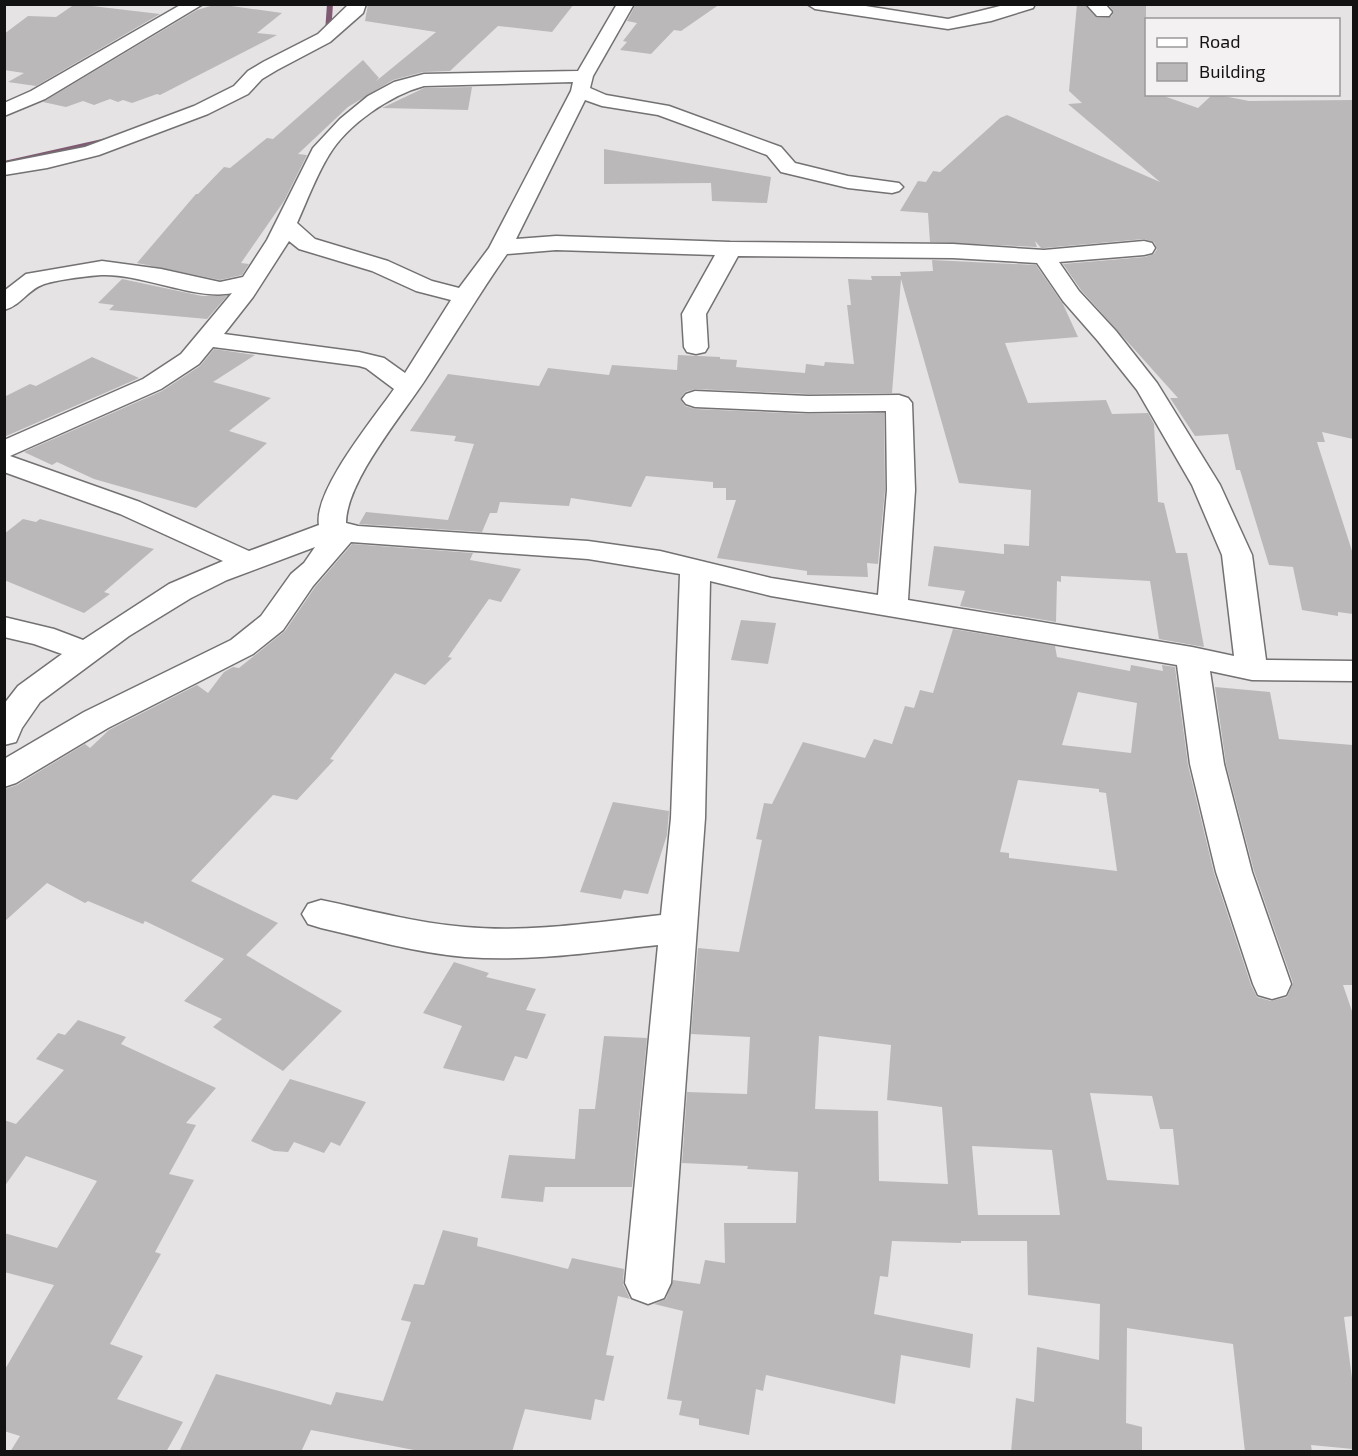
<svg xmlns="http://www.w3.org/2000/svg" width="1358" height="1456" font-family="'Exo 2',sans-serif">
<style>
.lines{fill:none;stroke-linecap:round;stroke-linejoin:round}
.stream{fill:#805a72;fill-rule:evenodd}
.building{fill:#bbb8ba;fill-rule:evenodd}
.minor-casing{stroke:#737172;stroke-width:3}
.minor{fill:#fff;fill-rule:evenodd}
</style>
<rect width="100%" height="100%" fill="#e6e3e5"/>
<g class="lines">
<!-- stream -->
<g class="stream">
<path d="M 327,4 L 333,4 L 331,33 L 324,37 L 321,35 L 325,32 Z"/>
<path d="M 111,137 L 114,139 L 113,140 L 4,165 L 4,161 Z"/>
</g>
</g>
<!-- building -->
<g class="building">
<path d="M 75,4 L 160,14 L 36,86 L 8,82 L 24,73 L 4,70 L 4,34 L 28,16 L 56,17 Z"/>
<path d="M 217,4 L 282,13 L 257,33 L 277,35 L 160,95 L 157,94 L 132,103 L 123,100 L 118,102 L 110,99 L 94,105 L 83,101 L 66,107 L 43,102 L 197,10 Z"/>
<path d="M 368,4 L 574,4 L 552,32 L 498,26 L 450,71 L 423,72 L 393,80 L 348,107 L 298,154 L 307,155 L 284,201 L 241,263 L 249,264 L 242,275 L 220,280 L 137,263 L 196,194 L 198,194 L 224,167 L 230,168 L 267,138 L 273,139 L 363,60 L 379,78 L 375,82 L 436,32 L 365,21 Z"/>
<path d="M 636,4 L 720,4 L 681,31 L 674,30 L 651,54 L 620,50 L 627,42 L 623,41 L 637,23 L 627,21 Z"/>
<path d="M 1077,4 L 1084,4 L 1097,18 L 1111,17 L 1114,12 L 1108,4 L 1146,4 L 1146,94 L 1158,94 L 1198,108 L 1213,94 L 1249,101 L 1353,100 L 1353,439 L 1322,432 L 1325,442 L 1317,442 L 1353,554 L 1353,614 L 1338,612 L 1338,616 L 1302,610 L 1293,567 L 1269,565 L 1240,470 L 1236,470 L 1228,434 L 1195,436 L 1170,398 L 1178,398 L 1081,290 L 1063,264 L 1145,257 L 1154,254 L 1157,249 L 1154,242 L 1144,239 L 1044,248 L 1041,248 L 1035,241 L 1037,247 L 930,242 L 928,213 L 900,211 L 918,181 L 926,182 L 933,171 L 940,172 L 1000,118 L 1007,115 L 1160,182 L 1068,104 L 1082,103 L 1069,91 Z"/>
<path d="M 472,87 L 468,110 L 382,108 L 424,88 Z"/>
<path d="M 604,149 L 771,177 L 767,203 L 712,201 L 711,183 L 604,184 Z"/>
<path d="M 932,260 L 1036,265 L 1063,304 L 1078,337 L 1005,343 L 1028,403 L 1106,400 L 1112,414 L 1148,413 L 1154,424 L 1158,502 L 1164,503 L 1176,553 L 1187,553 L 1204,647 L 1159,639 L 1150,581 L 1061,576 L 1061,582 L 1057,581 L 1056,622 L 960,606 L 965,591 L 928,586 L 934,546 L 1004,554 L 1004,544 L 1029,546 L 1031,490 L 959,483 L 901,279 L 892,393 L 808,394 L 695,389 L 685,392 L 680,399 L 685,406 L 695,409 L 808,414 L 884,413 L 885,490 L 878,564 L 867,563 L 868,577 L 807,575 L 807,571 L 717,558 L 736,500 L 726,500 L 726,488 L 713,488 L 713,482 L 646,476 L 631,507 L 571,498 L 569,506 L 500,502 L 497,513 L 490,513 L 482,532 L 359,524 L 366,512 L 448,520 L 474,444 L 454,441 L 456,436 L 410,431 L 448,374 L 539,386 L 548,368 L 609,375 L 612,365 L 677,370 L 678,355 L 720,357 L 720,359 L 737,360 L 736,367 L 805,373 L 806,364 L 824,366 L 825,362 L 854,364 L 847,305 L 851,305 L 848,279 L 872,280 L 871,276 L 901,276 L 900,272 L 933,271 Z"/>
<path d="M 122,279 L 202,296 L 227,296 L 207,319 L 109,310 L 114,305 L 98,303 Z"/>
<path d="M 214,349 L 255,355 L 213,382 L 271,398 L 229,431 L 267,443 L 196,508 L 94,479 L 57,462 L 52,465 L 24,452 L 162,391 L 200,366 Z"/>
<path d="M 92,357 L 139,378 L 4,437 L 4,397 L 30,384 L 36,386 Z"/>
<path d="M 23,519 L 36,522 L 40,519 L 154,549 L 104,592 L 110,594 L 84,613 L 4,580 L 4,534 Z"/>
<path d="M 352,544 L 473,553 L 470,560 L 521,569 L 501,602 L 489,599 L 448,657 L 452,658 L 425,685 L 395,673 L 330,759 L 334,760 L 297,800 L 273,795 L 191,881 L 278,923 L 246,955 L 342,1011 L 283,1071 L 213,1027 L 222,1019 L 184,1001 L 224,959 L 145,921 L 143,924 L 88,901 L 85,903 L 47,883 L 4,922 L 5,789 L 17,785 L 85,744 L 90,748 L 109,730 L 197,685 L 208,693 L 224,672 L 233,667 L 239,668 L 285,631 L 315,587 Z"/>
<path d="M 741,620 L 776,623 L 768,664 L 731,660 Z"/>
<path d="M 953,629 L 1055,646 L 1057,657 L 1130,671 L 1131,665 L 1163,671 L 1162,665 L 1175,667 L 1188,765 L 1214,873 L 1251,985 L 1257,997 L 1271,1001 L 1287,997 L 1293,983 L 1254,871 L 1226,764 L 1215,687 L 1270,692 L 1279,739 L 1353,745 L 1353,985 L 1343,985 L 1353,1014 L 1353,1316 L 1344,1317 L 1353,1386 L 1353,1449 L 1311,1445 L 1312,1452 L 1245,1452 L 1233,1344 L 1127,1328 L 1126,1423 L 1142,1427 L 1142,1452 L 1011,1452 L 1016,1398 L 1034,1402 L 1037,1347 L 1099,1360 L 1100,1304 L 1028,1295 L 1027,1241 L 961,1241 L 961,1243 L 892,1241 L 888,1277 L 880,1276 L 874,1314 L 973,1334 L 970,1368 L 901,1355 L 895,1404 L 766,1375 L 763,1391 L 756,1389 L 749,1435 L 699,1425 L 699,1419 L 679,1415 L 682,1401 L 667,1399 L 683,1311 L 654,1304 L 666,1299 L 673,1280 L 700,1284 L 705,1260 L 725,1263 L 724,1223 L 796,1223 L 798,1172 L 747,1169 L 748,1166 L 682,1163 L 687,1092 L 747,1094 L 750,1037 L 691,1034 L 698,948 L 739,952 L 762,840 L 756,839 L 764,803 L 772,804 L 803,742 L 865,758 L 874,739 L 892,744 L 905,706 L 914,708 L 920,690 L 933,693 ZM 1078,692 L 1137,703 L 1131,753 L 1062,745 ZM 1018,780 L 1099,789 L 1099,792 L 1106,793 L 1117,871 L 1009,858 L 1009,853 L 1000,852 ZM 819,1036 L 891,1045 L 887,1100 L 942,1107 L 948,1184 L 879,1181 L 878,1111 L 815,1109 ZM 1090,1093 L 1152,1096 L 1160,1129 L 1173,1129 L 1179,1185 L 1107,1180 ZM 972,1146 L 1052,1150 L 1060,1215 L 978,1215 Z"/>
<path d="M 613,802 L 669,811 L 667,835 L 648,894 L 624,890 L 621,899 L 580,892 Z"/>
<path d="M 454,962 L 489,973 L 486,977 L 536,989 L 526,1010 L 546,1014 L 527,1059 L 515,1056 L 504,1081 L 443,1068 L 462,1026 L 423,1013 Z"/>
<path d="M 78,1020 L 126,1037 L 121,1044 L 216,1088 L 186,1123 L 196,1125 L 169,1174 L 194,1180 L 155,1252 L 161,1254 L 110,1344 L 143,1356 L 117,1399 L 183,1422 L 166,1452 L 10,1452 L 20,1436 L 4,1431 L 4,1371 L 54,1285 L 4,1272 L 4,1233 L 57,1248 L 97,1181 L 26,1156 L 4,1187 L 4,1120 L 16,1124 L 64,1070 L 36,1059 L 58,1033 L 65,1035 Z"/>
<path d="M 604,1036 L 647,1038 L 632,1187 L 545,1187 L 543,1202 L 501,1198 L 509,1155 L 575,1159 L 579,1109 L 595,1109 Z"/>
<path d="M 290,1079 L 366,1102 L 340,1146 L 331,1142 L 324,1153 L 294,1142 L 288,1152 L 274,1151 L 251,1141 Z"/>
<path d="M 443,1230 L 478,1238 L 477,1246 L 568,1269 L 572,1258 L 624,1269 L 623,1284 L 630,1299 L 618,1296 L 606,1355 L 614,1356 L 604,1401 L 595,1399 L 591,1420 L 525,1409 L 512,1452 L 424,1452 L 311,1430 L 301,1452 L 179,1452 L 216,1374 L 331,1405 L 336,1392 L 383,1401 L 411,1322 L 401,1320 L 414,1284 L 424,1285 Z"/>
</g>
<g class="lines">
<!-- minor casing -->
<g class="minor-casing">
<g id="minor">
<path d="M 182,4 L 203,4 L 45,99 L 4,116 L 4,103 L 31,91 Z"/>
<path d="M 349,4 L 366,4 L 363,13 L 330,42 L 277,70 L 262,79 L 248,94 L 208,114 L 99,155 L 47,168 L 4,175 L 4,163 L 85,147 L 194,106 L 234,86 L 248,71 L 263,62 L 318,34 Z"/>
<path d="M 617,4 L 634,4 L 593,76 L 590,88 L 606,95 L 669,106 L 781,147 L 795,163 L 848,176 L 899,183 L 903,187 L 899,191 L 892,193 L 848,188 L 781,172 L 767,155 L 658,115 L 602,106 L 585,100 L 516,239 L 556,236 L 730,242 L 953,244 L 1044,250 L 1144,241 L 1152,243 L 1155,248 L 1152,253 L 1144,255 L 1059,262 L 1079,291 L 1116,331 L 1157,383 L 1220,485 L 1252,555 L 1266,660 L 1354,661 L 1354,681 L 1252,680 L 1210,671 L 1224,764 L 1252,872 L 1291,984 L 1286,995 L 1272,999 L 1258,995 L 1253,984 L 1216,872 L 1190,764 L 1177,665 L 771,596 L 710,581 L 705,818 L 671,1283 L 664,1298 L 648,1304 L 632,1298 L 625,1283 L 658,945 C 594,952 530,962 465,957 C 417,953 369,939 321,928 L 308,924 L 302,914 L 308,904 L 321,900 C 369,910 416,923 465,927 C 530,933 596,922 661,915 L 671,818 L 680,574 L 588,559 L 351,542 L 313,586 L 283,630 L 253,654 L 108,728 L 16,783 L 4,787 L 4,759 L 84,712 L 231,640 L 261,616 L 291,574 L 304,563 L 315,547 L 227,580 L 191,598 L 129,636 L 40,702 L 22,728 L 16,742 L 4,745 L 4,704 L 18,686 L 62,654 L 34,644 L 4,637 L 4,617 L 54,629 L 83,640 L 169,584 L 223,561 L 120,514 L 4,472 L 4,440 L 143,379 L 181,354 L 232,293 C 198,301 140,273 101,275 C 88,276 53,280 42,285 C 28,290 20,306 4,310 L 4,291 L 26,274 L 102,261 L 161,269 L 220,282 L 243,277 L 267,240 L 313,148 L 340,119 L 368,96 L 394,82 L 424,74 L 578,71 ZM 573,82 L 571,91 L 489,248 L 459,288 L 432,281 L 388,261 L 315,239 L 297,223 C 307,201 316,176 329,155 C 347,125 390,95 424,86 ZM 289,241 L 299,249 L 372,271 L 416,291 L 451,300 L 405,373 L 384,358 L 359,352 L 224,334 L 253,297 ZM 556,250 L 715,255 L 682,314 L 684,347 L 687,352 L 696,354 L 705,352 L 708,347 L 706,314 L 738,256 L 953,258 L 1037,263 L 1063,301 L 1098,341 L 1137,390 L 1192,485 L 1222,555 L 1234,656 L 1192,647 L 908,600 L 915,490 L 912,403 L 908,398 L 899,395 L 808,396 L 695,391 L 686,394 L 682,399 L 686,404 L 695,407 L 808,412 L 886,411 L 887,490 L 878,595 L 771,578 L 660,551 L 588,541 L 358,526 L 346,523 C 346,481 404,413 427,377 C 454,336 479,294 507,254 ZM 213,347 L 359,366 L 366,368 L 394,389 C 374,418 313,491 319,525 L 249,551 L 140,502 L 10,456 L 161,389 L 199,364 Z"/>
<path d="M 807,4 L 853,4 L 948,19 L 1008,4 L 1035,4 L 1033,8 L 991,21 L 948,29 L 815,9 Z"/>
<path d="M 1086,4 L 1105,4 L 1112,12 L 1109,16 L 1097,16 Z"/>
</g>
</g>
<!-- minor -->
<use href="#minor" class="minor"/>
</g>
<!-- border -->
<rect width="1358" height="1456" fill="none" stroke="#131213" stroke-width="12"/>
<!-- legend -->
<rect x="1145" y="18" width="195" height="78" fill="#f4f1f2" stroke="#9a9899" stroke-width="1.5"/>
<rect x="1157" y="38" width="30" height="9" fill="#ffffff" stroke="#9a9899" stroke-width="1.5"/>
<text x="1199" y="48" font-size="18" fill="#131213">Road</text>
<rect x="1157" y="63" width="30" height="18" fill="#bbb8ba" stroke="#9a9899" stroke-width="1.5"/>
<text x="1199" y="78" font-size="18" fill="#131213">Building</text>
</svg>
